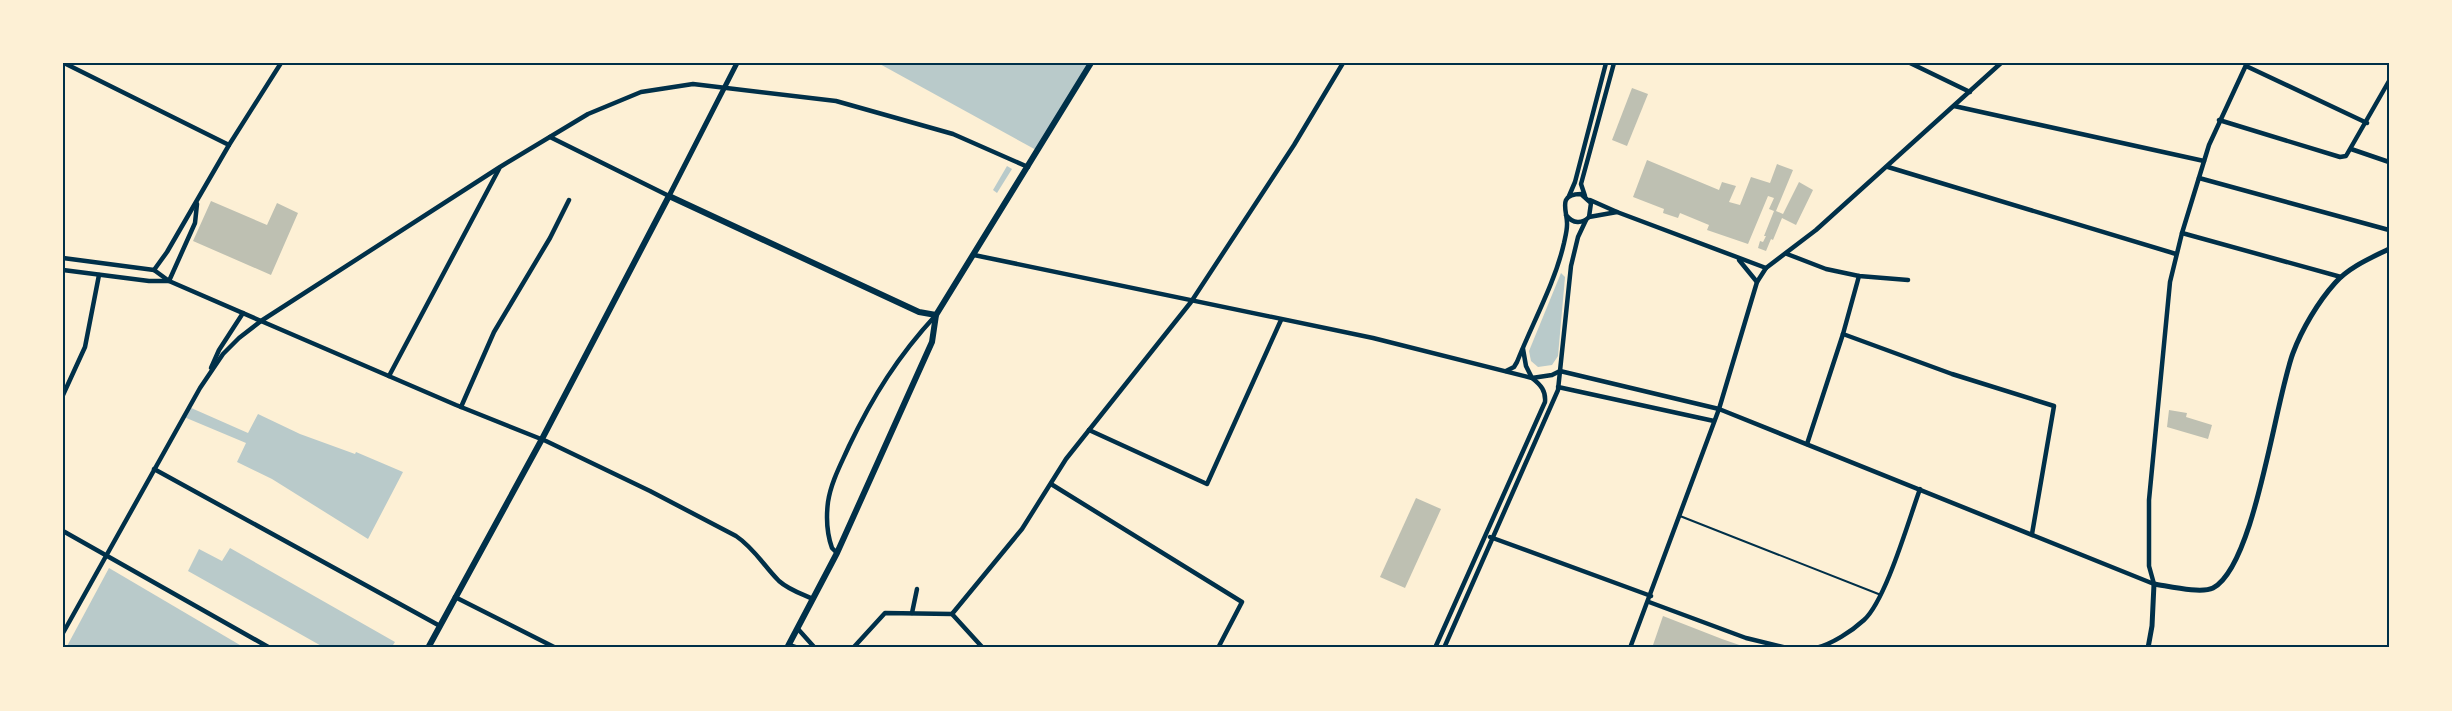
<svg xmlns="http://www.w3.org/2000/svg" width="2452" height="711" font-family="Overpass,sans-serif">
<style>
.green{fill:#b9caca}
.building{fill:#bec0b2}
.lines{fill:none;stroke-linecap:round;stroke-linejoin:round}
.service{stroke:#003049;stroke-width:2}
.minor{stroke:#003049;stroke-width:4.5}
.tertiary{stroke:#003049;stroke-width:5}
.secondary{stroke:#003049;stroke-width:6}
.neatline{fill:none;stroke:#003049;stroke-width:2}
</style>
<rect width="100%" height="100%" fill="#fdf0d5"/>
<!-- green -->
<g class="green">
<path d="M 878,63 L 1091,63 L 1038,151 Z"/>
<path d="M 1007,166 L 1012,169 L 997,193 L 993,190 Z"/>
<path d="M 1561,273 L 1565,277 L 1558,356 L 1552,365 L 1538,367 L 1531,361 L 1529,351 Z"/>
<path d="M 189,407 L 248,433 L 258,414 L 300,434 L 355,454 L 356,452 L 403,472 L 368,539 L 272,479 L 237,462 L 246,443 L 184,417 Z"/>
<path d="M 230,548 L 395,642 L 391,648 L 325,648 L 188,571 L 199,549 L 222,561 Z"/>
<path d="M 109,568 L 245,648 L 66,648 Z"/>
</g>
<!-- building -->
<g class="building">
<path d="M 1632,88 L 1648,94 L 1627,146 L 1612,140 Z"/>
<path d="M 1647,160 L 1719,190 L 1722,182 L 1736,186 L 1729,202 L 1740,205 L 1751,177 L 1770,183 L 1777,164 L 1793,170 L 1776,211 L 1783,214 L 1799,182 L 1813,190 L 1796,225 L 1782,218 L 1773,240 L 1771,239 L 1766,251 L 1758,248 L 1760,241 L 1763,242 L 1766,236 L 1764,236 L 1774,211 L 1769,209 L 1774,198 L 1768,196 L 1748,244 L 1707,230 L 1709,225 L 1680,213 L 1678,218 L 1663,213 L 1664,209 L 1633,197 Z"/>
<path d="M 211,201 L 267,225 L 277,203 L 298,213 L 271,275 L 193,241 Z"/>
<path d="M 2169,410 L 2187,413 L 2186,417 L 2212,425 L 2208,439 L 2167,427 Z"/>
<path d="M 1416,498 L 1441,509 L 1405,588 L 1380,577 Z"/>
<path d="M 1663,616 L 1722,639 L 1748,648 L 1652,648 Z"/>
</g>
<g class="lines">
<!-- service -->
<path class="service" d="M 1680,516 L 1881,595"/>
<!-- minor -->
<g class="minor">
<path d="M 64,63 L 229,145"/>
<path d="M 1910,63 L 1970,92"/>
<path d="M 2246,66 L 2367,123"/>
<path d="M 1954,106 L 2204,161"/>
<path d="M 2219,120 L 2340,157 L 2346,156 L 2389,81"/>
<path d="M 550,137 L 669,196"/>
<path d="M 2351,149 L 2389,162"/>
<path d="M 1888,167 L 2176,254"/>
<path d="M 2199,178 L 2389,230"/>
<path d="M 1569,196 L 1575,182 L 1606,63"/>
<path d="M 1585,196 L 1581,184 L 1614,63"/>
<path d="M 1590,200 L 1617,212 L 1766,268"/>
<path d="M 1589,217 L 1617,212"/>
<path d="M 2182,233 L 2341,277"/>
<path d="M 1787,254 L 1826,269 L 1859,276 L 1908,280"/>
<path d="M 974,255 L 1373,338 L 1532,378 C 1541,385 1546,391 1545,402 L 1435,648"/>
<path d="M 63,258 L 154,270 L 169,281 L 261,321 L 456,405 L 546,441 L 650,491 L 736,536 C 754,548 764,566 779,581 C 789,590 802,594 813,599"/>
<path d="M 1739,260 L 1757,282"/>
<path d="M 63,270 L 149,281 L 169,281 L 195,223 L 197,204"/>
<path d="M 154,270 L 167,252 L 229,145 L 281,63"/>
<path d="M 1843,334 L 1952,374 L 2054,406 L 2032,534"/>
<path d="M 1523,349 L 1526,366 L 1532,378 L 1552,375 L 1560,371"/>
<path d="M 211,368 L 219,350 L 243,313"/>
<path d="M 1506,371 L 1514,367 L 1517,362 C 1532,324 1555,283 1564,243 C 1565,238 1567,231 1567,225 C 1568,212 1556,194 1581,194 L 1591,203 L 1589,217 C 1582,224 1573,224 1566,215"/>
<path d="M 1560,371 L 1719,409 L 2154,584"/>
<path d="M 389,376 L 499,169"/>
<path d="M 1558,387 L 1714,421"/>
<path d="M 63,395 L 85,347 L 99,275"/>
<path d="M 461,407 L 494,332 L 550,238 L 569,200"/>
<path d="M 1089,430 L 1207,484 L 1281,320"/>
<path d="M 1807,444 L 1843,334 L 1859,276"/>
<path d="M 154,469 L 440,626"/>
<path d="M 1051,484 L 1242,602 L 1218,648"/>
<path d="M 63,531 L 270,648"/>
<path d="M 1490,537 L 1651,596"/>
<path d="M 837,553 L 832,548 C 827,534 826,518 828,502 C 831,482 841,464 849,446 C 873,396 898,356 936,315"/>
<path d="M 2154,584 L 2149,566 L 2149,500 L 2170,282 L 2182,233 L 2209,145 L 2247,63"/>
<path d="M 455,597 L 556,648"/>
<path d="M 1649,602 L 1746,638 L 1787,648"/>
<path d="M 912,613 L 917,589"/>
<path d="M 952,614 L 1022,529 L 1066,459 L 1191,302 L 1294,145 L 1343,63"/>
<path d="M 798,629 L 815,648"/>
<path d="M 63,633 L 200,388 L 223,354 L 239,338 L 261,321 L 500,167 L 588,114 L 641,92 L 693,84 L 836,101 L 953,134 L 1028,167"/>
<path d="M 789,645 L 798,648"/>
<path d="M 853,648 L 885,613 L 952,614 L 983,648"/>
<path d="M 1444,648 L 1558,390 L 1571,266 L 1578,237 L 1586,220"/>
<path d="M 1630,648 L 1719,409 L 1757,282 L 1766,268 L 1816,230 L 2001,63"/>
<path d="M 1816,648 C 1832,644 1852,631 1864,620 C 1886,600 1909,519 1920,489"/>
</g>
<!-- tertiary -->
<g class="tertiary">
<path d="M 669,196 L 737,63"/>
<path d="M 2148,648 L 2152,626 L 2154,584 C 2168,586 2201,594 2213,588 C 2255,566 2275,401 2293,353 C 2302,329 2318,302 2335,283 C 2349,267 2371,258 2389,249"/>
</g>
<!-- secondary -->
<g class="secondary">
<path d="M 428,648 L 542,439 L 669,196 L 919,312 L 936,315"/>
<path d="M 787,648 L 837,553 L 932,342 L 936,315 L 1091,63"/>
</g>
</g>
<!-- border -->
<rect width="2452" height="711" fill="none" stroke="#fdf0d5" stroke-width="129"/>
<rect x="64" y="64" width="2324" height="582" class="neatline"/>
</svg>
